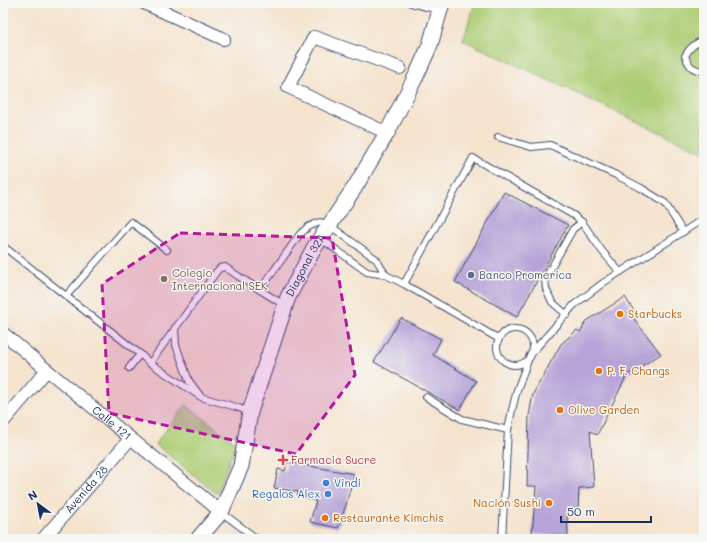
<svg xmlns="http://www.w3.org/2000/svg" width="707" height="542" font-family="Mali,sans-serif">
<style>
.green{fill:#adce76;stroke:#647e6a}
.building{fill:#b6a3d7}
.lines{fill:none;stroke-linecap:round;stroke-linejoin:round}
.service-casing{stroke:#3c4a6f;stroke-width:8}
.minor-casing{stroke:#3c4a6f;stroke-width:14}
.tertiary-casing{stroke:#3c4a6f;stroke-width:17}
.service{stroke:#fff;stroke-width:6}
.minor{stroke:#fff;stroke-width:12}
.tertiary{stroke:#fff;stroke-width:15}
.marked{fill:#b5179e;fill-opacity:0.2;stroke:#b5179e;stroke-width:3;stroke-dasharray:8 5;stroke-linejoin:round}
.service-dot{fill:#5c6f8a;stroke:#f6f6f2;stroke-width:1.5}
.education-dot{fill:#8d6e63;stroke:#f6f6f2;stroke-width:1.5}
.food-dot{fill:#e8710a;stroke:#f6f6f2;stroke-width:1.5}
.health-dot{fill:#e0444e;stroke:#f6f6f2;stroke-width:1.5}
.shop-dot{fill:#3f7fe0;stroke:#f6f6f2;stroke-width:1.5}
.labels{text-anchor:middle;stroke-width:3;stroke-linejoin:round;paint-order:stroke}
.street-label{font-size:11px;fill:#1b2f5e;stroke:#f6f6f2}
.education-label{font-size:11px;fill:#785e54;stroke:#f6f6f2;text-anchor:start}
.service-label{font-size:11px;fill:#4e5e75;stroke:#f6f6f2;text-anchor:start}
.food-label{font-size:11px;fill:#c56008;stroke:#f6f6f2;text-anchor:start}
.health-label{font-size:11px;fill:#be3a42;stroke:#f6f6f2;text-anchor:start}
.shop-label{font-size:11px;fill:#366cbe;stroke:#f6f6f2;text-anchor:start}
</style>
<rect width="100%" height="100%" fill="#f6f6f2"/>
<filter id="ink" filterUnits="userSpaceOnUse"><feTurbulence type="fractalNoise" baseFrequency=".025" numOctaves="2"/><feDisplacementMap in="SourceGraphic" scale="8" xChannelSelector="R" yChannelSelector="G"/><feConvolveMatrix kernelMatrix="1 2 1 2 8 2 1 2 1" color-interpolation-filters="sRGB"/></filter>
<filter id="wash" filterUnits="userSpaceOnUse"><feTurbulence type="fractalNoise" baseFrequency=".012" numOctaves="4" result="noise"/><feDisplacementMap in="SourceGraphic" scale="16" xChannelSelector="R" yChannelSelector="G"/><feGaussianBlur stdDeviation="0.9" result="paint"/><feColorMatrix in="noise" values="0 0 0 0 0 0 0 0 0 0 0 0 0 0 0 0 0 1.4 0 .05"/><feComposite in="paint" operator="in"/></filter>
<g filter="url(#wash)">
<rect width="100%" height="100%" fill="#f5e3cd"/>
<!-- green -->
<g class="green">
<path d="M 475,3 L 704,3 L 704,153 L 463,40 Z"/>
<path d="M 186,405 L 236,443 L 217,494 L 155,444 Z"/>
</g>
<g id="blocks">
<!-- building -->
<g class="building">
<path d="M 504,192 L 568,225 L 517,317 L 455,282 Z"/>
<path d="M 625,297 L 638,317 L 634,319 L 661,354 L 627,375 L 597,435 L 590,431 L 594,487 L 579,488 L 578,509 L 567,510 L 568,537 L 532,534 L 536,486 L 527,486 L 529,416 L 533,394 L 561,344 L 577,330 L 581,332 L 585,322 Z"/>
<path d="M 401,318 L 441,339 L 433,355 L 476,381 L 460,410 L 374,362 Z"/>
<path d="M 287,462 L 354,474 L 346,505 L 338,528 L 310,522 L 316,501 L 297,495 L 299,492 L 274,488 L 278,469 L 285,471 Z"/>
</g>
</g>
</g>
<g filter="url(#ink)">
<use href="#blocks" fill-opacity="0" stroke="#3c4a6f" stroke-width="1"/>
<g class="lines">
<!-- service casing -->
<g class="service-casing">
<g id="service">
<path d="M 411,3 L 439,10"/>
<path d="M 704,40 C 695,43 690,47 685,56 C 689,66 692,70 704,71"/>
<path d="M 498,137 L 531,147 L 550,145 L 616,175 L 641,188 L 665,203 L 683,232"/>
<path d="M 320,238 L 367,272 L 386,275 L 404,284 L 499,339"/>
<path d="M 3,246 L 66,296"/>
<path d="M 167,250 L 131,222 L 66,296 L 140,354 L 150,363 L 201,397 L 236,407 L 250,412"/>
<path d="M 404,284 L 473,158 L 573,215 L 582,222"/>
<path d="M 260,290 L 300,234 L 308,227 L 320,222 L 329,225 L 376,259 L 386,275"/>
<path d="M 567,315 L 552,302 L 546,289 L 545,279 L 573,229 L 582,222 L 602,251 L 620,272"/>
<path d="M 175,328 L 176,345 L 189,381 L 199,394"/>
<circle cx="515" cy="347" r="18"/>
<path d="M 150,363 L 217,271 L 220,268 L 225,267 L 238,276 L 284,305"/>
<path d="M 129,368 L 140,354"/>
<path d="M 426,397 L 462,419 L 508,430"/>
<path d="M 221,512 L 257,539"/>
<path d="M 502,539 L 508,430 L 512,410 L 517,390 L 530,355 L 574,305 L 603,283 L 683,232 L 704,218"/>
</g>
</g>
<!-- minor casing -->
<g class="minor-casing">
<g id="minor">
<path d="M 144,3 L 224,39"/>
<path d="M 387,133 L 288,87 L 314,37 L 400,68"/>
<path id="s1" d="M 3,333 L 47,370 L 221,512"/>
<path d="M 3,422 L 47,370"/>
<path id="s2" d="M 43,539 L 130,439"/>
</g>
</g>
<!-- tertiary casing -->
<g class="tertiary-casing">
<g id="tertiary">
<path id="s3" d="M 198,539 L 221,512 L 241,466 L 250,412 L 288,297 L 314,248 L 355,187 L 387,133 L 417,74 L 430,45 L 442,3"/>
</g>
</g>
<!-- service -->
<use href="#service" class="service"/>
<!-- minor -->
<use href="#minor" class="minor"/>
<!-- tertiary -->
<use href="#tertiary" class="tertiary"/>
</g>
</g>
<!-- marked area -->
<path class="marked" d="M 180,233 L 332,238 L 355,375 L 296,454 L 109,413 L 102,284 Z"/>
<!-- markers -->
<circle class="service-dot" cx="471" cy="275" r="4"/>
<circle class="education-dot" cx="164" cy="279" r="4"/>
<g class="food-dot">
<circle cx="620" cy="314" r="4"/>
<circle cx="599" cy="371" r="4"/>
<circle cx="560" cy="410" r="4"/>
<circle cx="549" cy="503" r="4"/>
<circle cx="325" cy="518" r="4"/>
</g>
<path class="health-dot" d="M281 454h4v4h4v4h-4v4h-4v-4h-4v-4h4z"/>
<g class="shop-dot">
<circle cx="326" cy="483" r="4"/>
<circle cx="328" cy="494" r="4"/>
</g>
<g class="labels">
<!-- street labels -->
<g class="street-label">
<text dy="4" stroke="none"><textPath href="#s3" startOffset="298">Diagonal 32A</textPath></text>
<text dy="4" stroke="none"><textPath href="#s1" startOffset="141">Calle 121</textPath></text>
<text dy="4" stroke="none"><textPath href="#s2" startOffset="66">Avenida 28</textPath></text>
</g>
<!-- education labels -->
<g class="education-label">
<text x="172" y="277">Colegio<tspan x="172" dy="13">Internacional SEK</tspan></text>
</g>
<!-- service labels -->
<g class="service-label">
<text x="479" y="279">Banco Promerica</text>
</g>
<!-- food labels -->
<g class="food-label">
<text x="628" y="318">Starbucks</text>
<text x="607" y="375">P. F. Changs</text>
<text x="568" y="414">Olive Garden</text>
<text x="541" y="507" text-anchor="end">Nación Sushi</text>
<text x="333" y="522">Restaurante Kimchis</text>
</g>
<!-- health labels -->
<g class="health-label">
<text x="291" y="464">Farmacia Sucre</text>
</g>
<!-- shop labels -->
<g class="shop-label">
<text x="334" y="487">Vindi</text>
<text x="320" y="498" text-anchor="end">Regalos Alex</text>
</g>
</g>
<!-- margin -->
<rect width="707" height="542" fill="none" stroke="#f6f6f2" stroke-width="16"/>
<!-- north arrow -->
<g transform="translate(38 504) rotate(328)" stroke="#f6f6f2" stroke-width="3" paint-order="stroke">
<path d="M0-3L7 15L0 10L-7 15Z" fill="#1b2f5e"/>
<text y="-6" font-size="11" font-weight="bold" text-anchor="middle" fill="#1b2f5e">N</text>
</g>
<!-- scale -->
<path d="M561 516v6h90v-6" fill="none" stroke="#1b2f5e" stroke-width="2"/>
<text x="567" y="516" font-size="12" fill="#1b2f5e" stroke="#f6f6f2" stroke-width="3" paint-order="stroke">50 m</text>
</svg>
